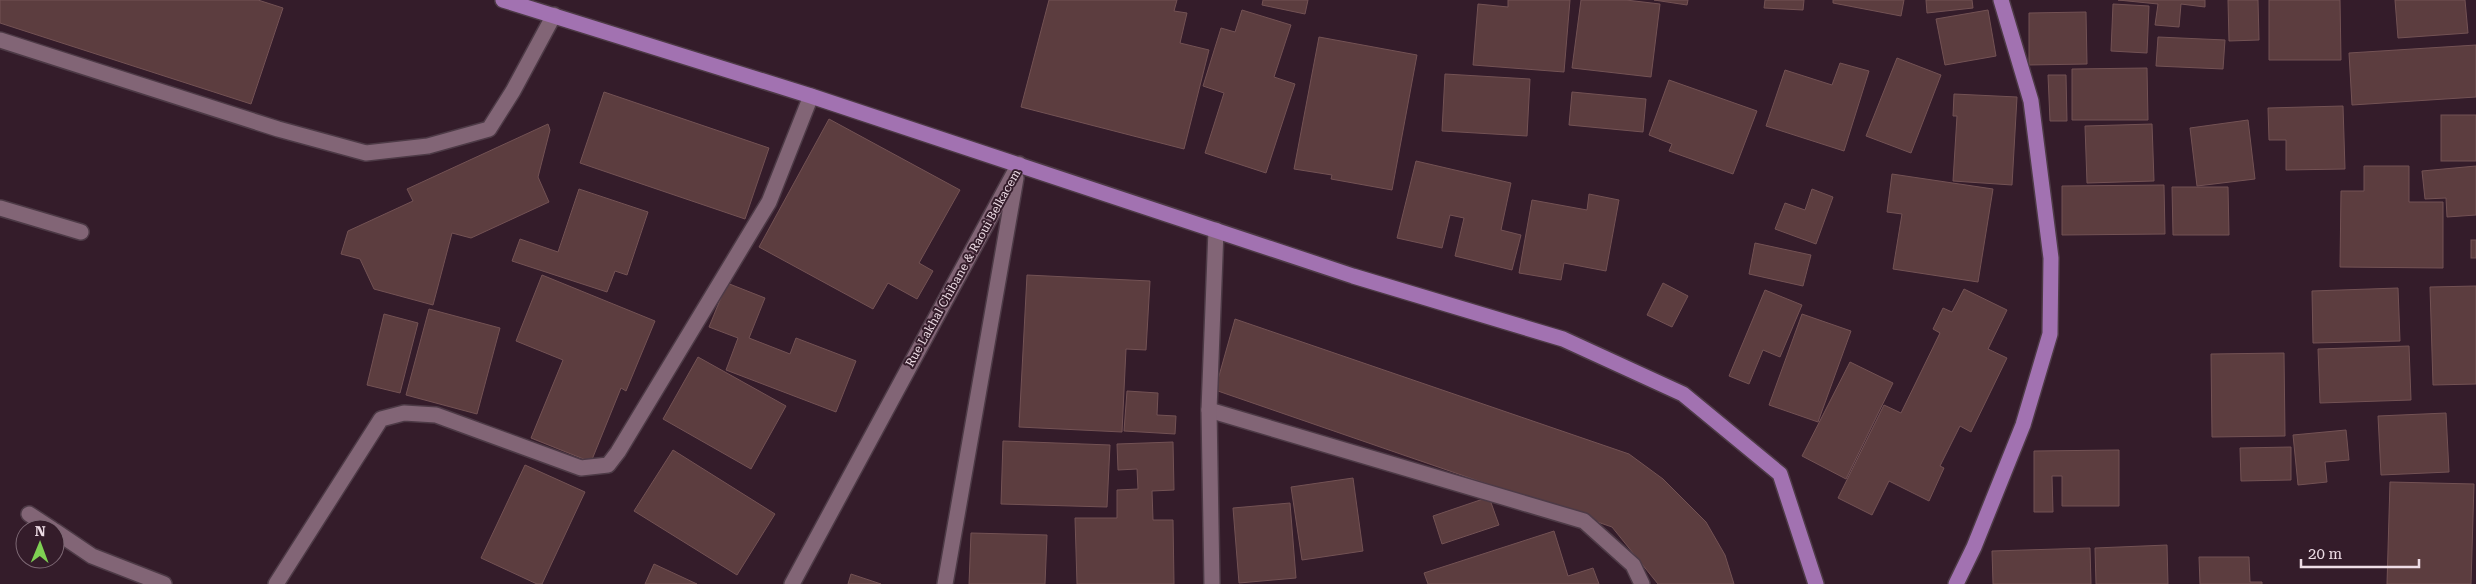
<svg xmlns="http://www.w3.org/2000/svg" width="2476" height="584" font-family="'Roboto Serif',serif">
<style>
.building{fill:#5c3d3f;stroke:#735254}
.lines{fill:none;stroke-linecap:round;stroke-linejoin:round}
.minor-casing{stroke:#4d3a46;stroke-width:18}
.major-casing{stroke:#4d3a46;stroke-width:18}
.minor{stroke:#826576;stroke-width:15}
.major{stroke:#a272b1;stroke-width:15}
.labels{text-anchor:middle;stroke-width:4;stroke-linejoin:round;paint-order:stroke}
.street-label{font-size:12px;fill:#eedde6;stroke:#341c2a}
</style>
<rect width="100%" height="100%" fill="#341c2a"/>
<!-- building -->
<g class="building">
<path d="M 0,0 L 258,0 L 283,8 L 251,104 L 0,23 Z"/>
<path d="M 1049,0 L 1177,0 L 1174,11 L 1187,13 L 1180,43 L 1209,50 L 1184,149 L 1021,107 Z"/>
<path d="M 1263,0 L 1308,0 L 1305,14 L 1262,5 Z"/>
<path d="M 1508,0 L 1570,0 L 1564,72 L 1473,65 L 1478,4 L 1508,7 Z"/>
<path d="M 1581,0 L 1626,0 L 1660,4 L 1651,77 L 1572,68 Z"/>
<path d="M 1654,0 L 1688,0 L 1687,5 Z"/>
<path d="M 1765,0 L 1804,0 L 1803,10 L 1764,8 Z"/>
<path d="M 1833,0 L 1904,0 L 1901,16 L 1833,3 Z"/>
<path d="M 1926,0 L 1972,0 L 1973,8 L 1927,13 Z"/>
<path d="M 2118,0 L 2205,0 L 2205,7 L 2181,4 L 2179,27 L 2155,25 L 2158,4 Z"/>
<path d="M 2228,0 L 2258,0 L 2259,40 L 2229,41 Z"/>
<path d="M 2269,0 L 2340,0 L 2341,60 L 2269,60 Z"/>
<path d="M 2395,0 L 2465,0 L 2468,33 L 2398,38 Z"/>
<path d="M 2113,4 L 2149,6 L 2147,53 L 2111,51 Z"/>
<path d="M 1242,10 L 1291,25 L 1274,77 L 1295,84 L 1266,173 L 1205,153 L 1224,93 L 1203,86 L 1221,28 L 1235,32 Z"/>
<path d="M 1988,10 L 1996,56 L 1945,65 L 1936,19 Z"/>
<path d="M 2086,12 L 2087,64 L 2029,65 L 2029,13 Z"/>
<path d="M 1319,37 L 1417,55 L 1392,190 L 1331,179 L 1332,175 L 1294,169 Z"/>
<path d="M 2158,37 L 2225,40 L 2223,69 L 2156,66 Z"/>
<path d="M 2476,45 L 2476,97 L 2352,105 L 2349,53 Z"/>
<path d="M 1897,58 L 1941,75 L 1911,153 L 1866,136 Z"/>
<path d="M 1840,63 L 1869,71 L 1844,151 L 1766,126 L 1785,70 L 1832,85 Z"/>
<path d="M 2147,68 L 2148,120 L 2072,120 L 2072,69 Z"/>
<path d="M 1445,74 L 1530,79 L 1527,136 L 1442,131 Z"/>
<path d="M 2048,75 L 2066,75 L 2067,121 L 2050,121 Z"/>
<path d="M 1669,80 L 1757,111 L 1733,174 L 1669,151 L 1672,144 L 1649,135 Z"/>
<path d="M 604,92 L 769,148 L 745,219 L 580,163 Z"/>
<path d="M 1572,92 L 1646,99 L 1643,132 L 1569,125 Z"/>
<path d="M 1954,94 L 2017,97 L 2012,185 L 1953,181 L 1957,116 L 1953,116 Z"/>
<path d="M 2343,106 L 2345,169 L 2286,170 L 2286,140 L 2269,140 L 2268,108 Z"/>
<rect x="2441" y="115" width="35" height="46"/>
<path d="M 829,119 L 960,190 L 919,263 L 933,271 L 917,299 L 888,283 L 873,309 L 759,247 Z"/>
<path d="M 2248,120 L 2255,179 L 2197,186 L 2190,128 Z"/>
<path d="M 548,124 L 550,130 L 538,177 L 549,202 L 471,238 L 452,233 L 433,305 L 374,289 L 360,259 L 341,254 L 348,231 L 413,201 L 407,189 Z"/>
<path d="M 2152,124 L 2154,181 L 2087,183 L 2085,126 Z"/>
<path d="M 1416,161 L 1511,183 L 1501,230 L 1521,235 L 1512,270 L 1455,256 L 1464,218 L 1450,215 L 1442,248 L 1397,238 Z"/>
<path d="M 2364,166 L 2409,166 L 2409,202 L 2443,202 L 2443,268 L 2340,267 L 2341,191 L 2364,191 Z"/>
<path d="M 2476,166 L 2476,215 L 2447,217 L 2446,198 L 2425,199 L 2422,171 Z"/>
<path d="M 1892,174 L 1993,189 L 1978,282 L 1893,269 L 1902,214 L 1887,212 Z"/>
<path d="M 2164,185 L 2165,234 L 2062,235 L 2062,186 Z"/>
<path d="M 2172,187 L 2228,187 L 2229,235 L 2173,235 Z"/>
<path d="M 579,189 L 648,212 L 627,275 L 615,271 L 607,292 L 512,261 L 520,239 L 558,252 Z"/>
<path d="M 1812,189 L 1833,197 L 1816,244 L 1775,229 L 1785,203 L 1805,210 Z"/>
<path d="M 1589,194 L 1619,200 L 1606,271 L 1564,263 L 1561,280 L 1519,273 L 1532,200 L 1587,210 Z"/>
<rect x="2471" y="240" width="5" height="18"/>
<path d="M 1755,243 L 1811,255 L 1803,286 L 1749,274 Z"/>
<path d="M 542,275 L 655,321 L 626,391 L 621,388 L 591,462 L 531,438 L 563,360 L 516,341 Z"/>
<path d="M 1027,275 L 1150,281 L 1146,350 L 1126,349 L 1122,432 L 1019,427 Z"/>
<path d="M 727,283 L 765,298 L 749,338 L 790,354 L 796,338 L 856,361 L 836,412 L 726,370 L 738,338 L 709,327 Z"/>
<path d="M 1663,283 L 1688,296 L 1672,327 L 1647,315 Z"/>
<path d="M 2476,286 L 2476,384 L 2433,385 L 2430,287 Z"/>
<path d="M 2398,288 L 2400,341 L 2313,343 L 2312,291 Z"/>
<path d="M 1964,289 L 2007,310 L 1988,349 L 2007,358 L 1971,432 L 1960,426 L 1940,466 L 1944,468 L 1929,501 L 1889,481 L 1872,515 L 1838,498 L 1884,405 L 1901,413 L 1940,333 L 1933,329 L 1943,308 L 1952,312 Z"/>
<path d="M 1765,290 L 1802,305 L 1780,357 L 1763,350 L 1749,384 L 1729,376 Z"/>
<path d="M 429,309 L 500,328 L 477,414 L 406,395 Z"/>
<path d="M 384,314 L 418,323 L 400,393 L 367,385 Z"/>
<path d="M 1802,314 L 1851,331 L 1818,422 L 1769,405 Z"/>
<path d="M 1235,319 L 1629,454 L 1663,479 L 1706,522 L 1725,555 L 1734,584 L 1658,584 L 1612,527 L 1215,390 Z"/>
<path d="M 2409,346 L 2411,400 L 2320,403 L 2318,349 Z"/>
<path d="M 2284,353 L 2285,436 L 2212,437 L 2211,354 Z"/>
<path d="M 698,357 L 786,406 L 751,469 L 663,419 Z"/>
<path d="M 1850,362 L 1893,383 L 1846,479 L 1802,456 Z"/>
<path d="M 1127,391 L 1158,393 L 1157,415 L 1176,416 L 1175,434 L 1124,431 Z"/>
<path d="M 2446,413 L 2449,472 L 2381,475 L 2378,416 Z"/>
<path d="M 2346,430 L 2349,460 L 2325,462 L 2327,482 L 2298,485 L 2293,435 Z"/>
<path d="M 1003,441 L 1110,445 L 1107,507 L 1001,504 Z"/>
<path d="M 1173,442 L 1174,490 L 1152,491 L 1153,520 L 1173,520 L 1174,584 L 1077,584 L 1075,518 L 1117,518 L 1117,490 L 1138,489 L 1137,469 L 1118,470 L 1117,444 Z"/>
<path d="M 2291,447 L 2291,480 L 2241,481 L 2240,448 Z"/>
<path d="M 673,450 L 775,514 L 737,575 L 634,511 Z"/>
<path d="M 2119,450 L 2119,506 L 2062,506 L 2062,476 L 2052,476 L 2053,512 L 2034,512 L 2034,451 Z"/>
<path d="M 525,465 L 585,492 L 542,584 L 537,584 L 481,558 Z"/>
<path d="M 1353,478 L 1363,551 L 1302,560 L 1291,487 Z"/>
<path d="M 2390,482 L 2474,484 L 2471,584 L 2387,584 Z"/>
<path d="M 1489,497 L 1499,525 L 1442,544 L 1433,516 Z"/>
<path d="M 1290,503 L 1296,578 L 1239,583 L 1233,508 Z"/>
<path d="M 1554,531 L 1568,576 L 1593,568 L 1599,584 L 1428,584 L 1424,573 Z"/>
<path d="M 971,533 L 1047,535 L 1045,584 L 969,584 Z"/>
<path d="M 2167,545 L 2168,584 L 2096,584 L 2095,548 Z"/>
<path d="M 2090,548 L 2091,584 L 1993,584 L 1992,551 Z"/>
<path d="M 2199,557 L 2249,557 L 2250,582 L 2262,582 L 2262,584 L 2200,584 Z"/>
<path d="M 654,564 L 697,584 L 645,584 Z"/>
<path d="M 851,574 L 881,584 L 848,584 Z"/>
</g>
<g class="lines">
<!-- minor casing -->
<g class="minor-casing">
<g id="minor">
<path d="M 0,40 L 278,129 L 366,153 L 428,146 L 489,129 L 513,91 L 554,15"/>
<path d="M 0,208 L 81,232"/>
<path d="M 1209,410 L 1584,521 L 1633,565 L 1642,584"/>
<path d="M 29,514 L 52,529"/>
<path d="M 55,531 L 92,556 L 164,584"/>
<path d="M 276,584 L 381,419 L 404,413 L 436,415 L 581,468 L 608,465 L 618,452 L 769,202 L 811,96"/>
<path d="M 792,584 L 1019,164"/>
<path d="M 945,584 L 1016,178"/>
<path d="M 1212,584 L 1209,410 L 1216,230"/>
</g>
</g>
<!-- major casing -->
<g class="major-casing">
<g id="major">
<path d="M 503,0 L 811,96 L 1353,276 L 1563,339 L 1683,394 L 1780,474 L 1816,584"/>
<path d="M 1956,584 L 1974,547 L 2023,425 L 2050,334 L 2051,258 L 2031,101 L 2001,0"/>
</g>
</g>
<!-- minor -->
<use href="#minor" class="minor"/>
<!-- major -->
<use href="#major" class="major"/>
</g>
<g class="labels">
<!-- street labels -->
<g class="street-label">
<text transform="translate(963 268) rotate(-61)" y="4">Rue Lakhal Chibane &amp; Raoui Belkacem</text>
</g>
</g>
<!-- north arrow -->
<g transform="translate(40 544) rotate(1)"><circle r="24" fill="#341c2a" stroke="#7e6975"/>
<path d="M0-4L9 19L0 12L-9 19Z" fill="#7ed053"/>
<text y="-8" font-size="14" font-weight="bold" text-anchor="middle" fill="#eedde6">N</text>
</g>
<!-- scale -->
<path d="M2301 559v8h118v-8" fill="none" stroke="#eedde6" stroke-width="2.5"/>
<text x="2308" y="559" font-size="15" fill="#eedde6" stroke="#341c2a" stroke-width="4" paint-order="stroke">20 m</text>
</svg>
